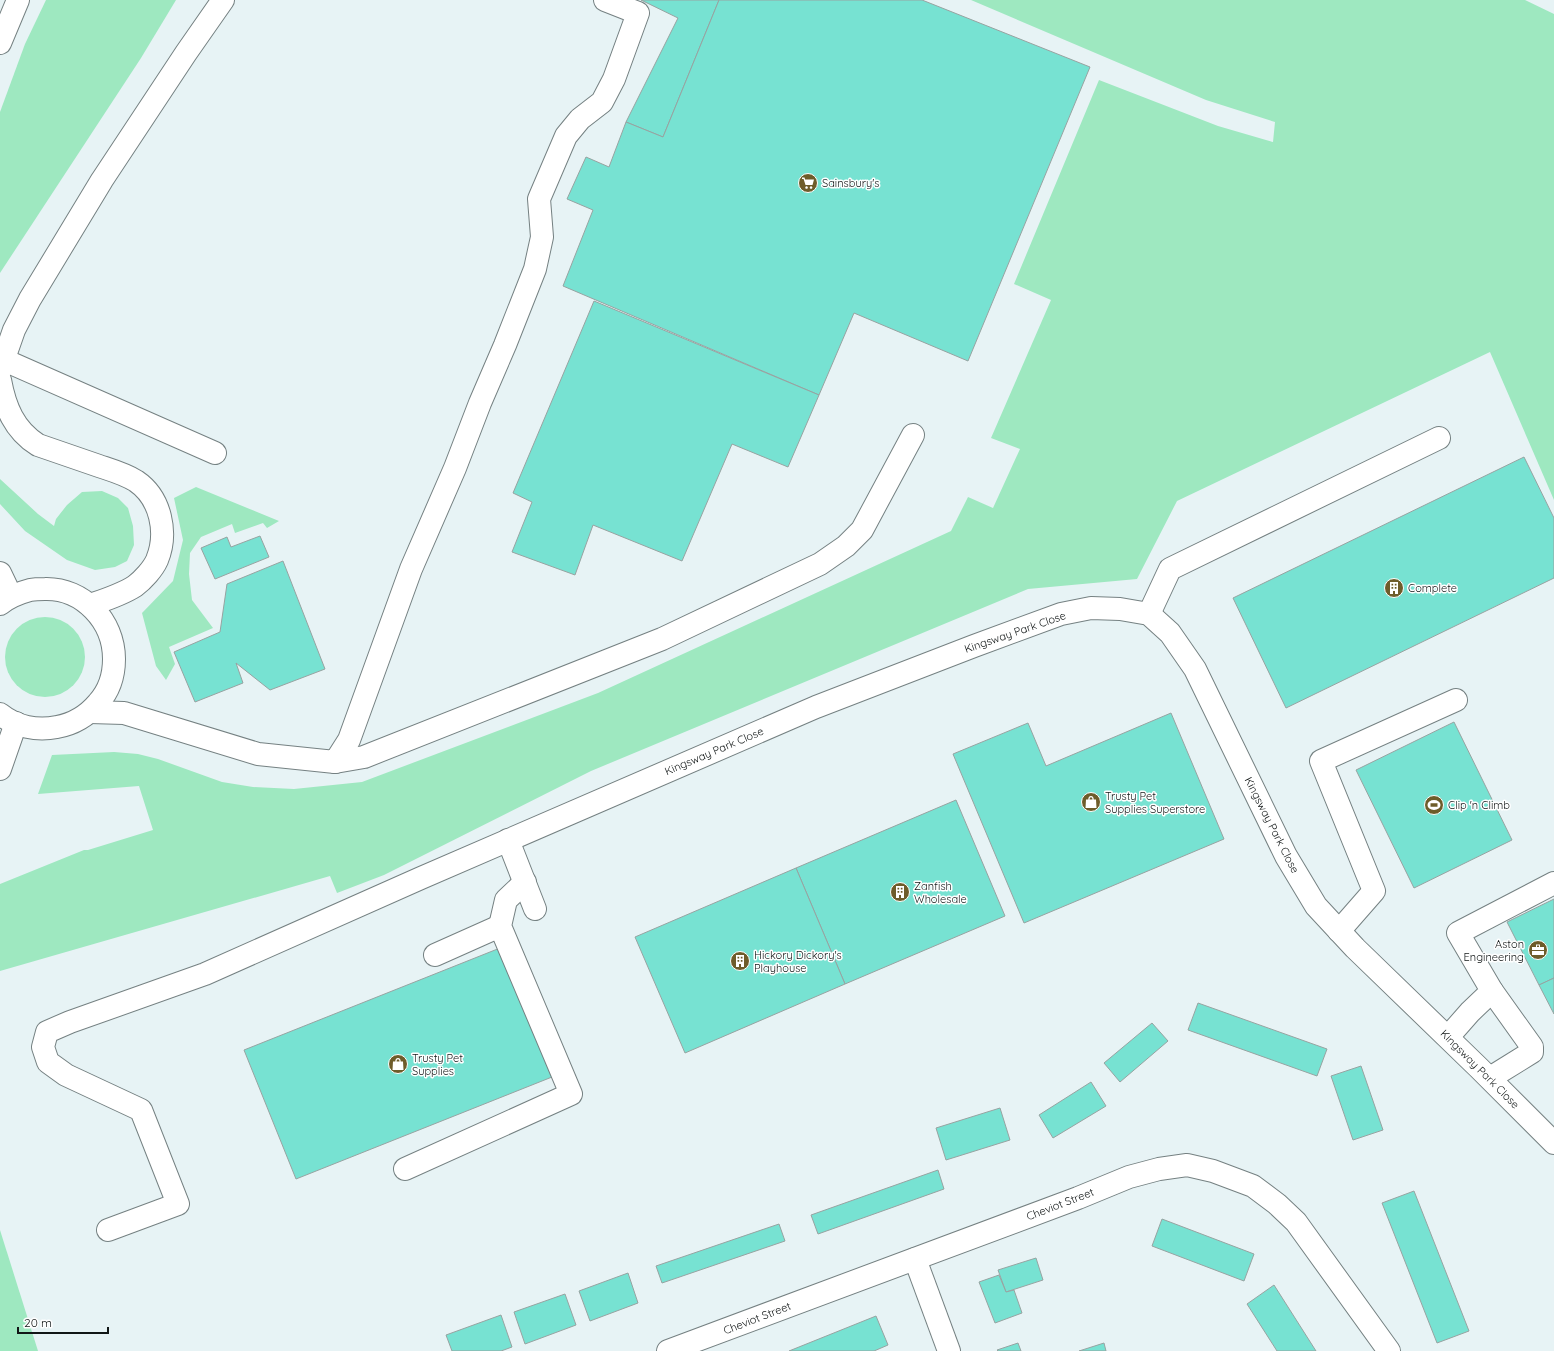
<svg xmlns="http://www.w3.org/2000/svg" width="1554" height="1351" font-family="Quicksand,sans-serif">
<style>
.green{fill:#9ee8c0}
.building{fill:#77e2d2;stroke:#97a3a1}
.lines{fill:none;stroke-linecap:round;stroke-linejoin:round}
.minor-casing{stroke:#758182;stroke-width:24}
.minor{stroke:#fff;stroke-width:22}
.labels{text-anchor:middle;stroke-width:3;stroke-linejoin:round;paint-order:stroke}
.poi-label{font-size:11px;fill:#111616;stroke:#fff;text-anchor:start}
.street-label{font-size:11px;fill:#111616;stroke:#fff}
</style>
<rect width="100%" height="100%" fill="#e7f3f5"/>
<!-- green -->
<g class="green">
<path d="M 46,0 L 176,0 L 141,58 L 0,273 L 0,112 L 25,44 Z"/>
<path d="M 971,0 L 1525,0 L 1554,14 L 1554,500 L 1490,352 L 1177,501 L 1137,579 L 1028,589 L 591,771 L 384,875 L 337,893 L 330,876 L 0,971 L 0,884 L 84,850 L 88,850 L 153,830 L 139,786 L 38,794 L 52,755 L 114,752 L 138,754 L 158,759 L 222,782 L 253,787 L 294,789 L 362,782 L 598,693 L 951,531 L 968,497 L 993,508 L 1020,449 L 991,438 L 1051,300 L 1014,284 L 1099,80 L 1218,126 L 1273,142 L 1275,122 L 1206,100 Z"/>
<path d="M 0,479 L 38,514 L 54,526 L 56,519 L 67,505 L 82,492 L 102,491 L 118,498 L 128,508 L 133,526 L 134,545 L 127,561 L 115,567 L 95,570 L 67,560 L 25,531 L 0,504 Z"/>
<path d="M 196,487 L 279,521 L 267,528 L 263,523 L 235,533 L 232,524 L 201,537 L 190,553 L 189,574 L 192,600 L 213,628 L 169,647 L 175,664 L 166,680 L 156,666 L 142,613 L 173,581 L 183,540 L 174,498 Z"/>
<circle cx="45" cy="657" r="40"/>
<path d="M 0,1230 L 38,1351 L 0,1351 Z"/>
</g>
<!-- building -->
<g class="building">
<path d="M 641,0 L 719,0 L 663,137 L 626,122 L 678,18 Z"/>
<path d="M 719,0 L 922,0 L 1090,67 L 968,361 L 854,313 L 819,395 L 563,286 L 593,210 L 567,199 L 586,157 L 609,167 L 626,122 L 663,137 Z"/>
<path d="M 594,301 L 819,395 L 788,467 L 732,444 L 682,561 L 593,525 L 575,575 L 512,552 L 532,502 L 513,493 Z"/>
<path d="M 1524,457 L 1554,518 L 1554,578 L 1286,708 L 1233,598 Z"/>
<path d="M 260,536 L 269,557 L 215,579 L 201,548 L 227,537 L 231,547 Z"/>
<path d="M 283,561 L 325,669 L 270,690 L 236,663 L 243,683 L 195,702 L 174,652 L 220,632 L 227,584 Z"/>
<path d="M 1171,713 L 1224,839 L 1024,923 L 953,754 L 1028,723 L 1046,766 Z"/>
<path d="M 1454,722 L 1512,840 L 1414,888 L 1356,770 Z"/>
<path d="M 956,800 L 1005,916 L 845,984 L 796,868 Z"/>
<path d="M 796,868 L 845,984 L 685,1053 L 635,937 Z"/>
<path d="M 1554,899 L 1554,978 L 1539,985 L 1507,922 Z"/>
<path d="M 500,948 L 552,1077 L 296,1179 L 244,1050 Z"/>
<path d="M 1554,978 L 1554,1014 L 1539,985 Z"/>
<path d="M 1198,1003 L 1327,1049 L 1317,1076 L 1188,1030 Z"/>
<path d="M 1152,1023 L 1168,1041 L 1120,1082 L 1104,1063 Z"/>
<path d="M 1361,1066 L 1383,1130 L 1353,1140 L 1331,1076 Z"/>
<path d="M 1091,1082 L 1106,1106 L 1053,1138 L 1039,1115 Z"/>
<path d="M 1000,1108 L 1010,1140 L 946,1160 L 936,1128 Z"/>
<path d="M 938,1170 L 944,1189 L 818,1234 L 811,1215 Z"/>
<path d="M 1414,1191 L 1469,1331 L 1437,1343 L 1382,1203 Z"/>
<path d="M 1162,1219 L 1254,1254 L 1244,1281 L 1152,1246 Z"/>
<path d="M 779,1224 L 785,1241 L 662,1283 L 656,1266 Z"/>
<path d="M 1036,1258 L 1043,1280 L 1006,1292 L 998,1270 Z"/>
<path d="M 628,1273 L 638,1303 L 590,1321 L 579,1291 Z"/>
<path d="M 999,1275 L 1006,1292 L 1014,1290 L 1022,1313 L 995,1323 L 979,1282 Z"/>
<path d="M 1274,1285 L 1316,1351 L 1277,1351 L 1247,1304 Z"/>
<path d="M 565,1294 L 576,1325 L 525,1344 L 514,1312 Z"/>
<path d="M 501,1315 L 512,1347 L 501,1351 L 452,1351 L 446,1335 Z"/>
<path d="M 876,1316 L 888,1345 L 874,1351 L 789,1351 Z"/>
<path d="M 1018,1343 L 1021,1351 L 998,1351 L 997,1350 Z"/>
<path d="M 1104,1343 L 1106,1351 L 1079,1351 Z"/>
</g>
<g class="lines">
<!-- minor casing -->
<g class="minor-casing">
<g id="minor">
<path d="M 0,43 L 18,0"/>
<path d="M 4,360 L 215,453"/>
<path d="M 0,370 L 14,330 L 30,299 L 102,180 L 186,53 L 223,0"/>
<path d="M 0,380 C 5,407 14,430 38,445 C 58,452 79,459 99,466 C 111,470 125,474 136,481 C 161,498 168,533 157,560 C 153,569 143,580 135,586 C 121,595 105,600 90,605"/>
<path d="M 0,573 L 11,596"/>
<path d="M 0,604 C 9,597 19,593 30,590 C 35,589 40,589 45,589 C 83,588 114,621 114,659 C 114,675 109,691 98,703 C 87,716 74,724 57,727 C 37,731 16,727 0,714"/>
<path d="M 1149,614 L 1170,569 L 1439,438"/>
<path d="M 90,712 L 124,713 L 258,754 L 335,762 L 349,740 L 411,569 L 455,468 L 480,403 L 505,345 L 535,269 L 542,237 L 539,199 L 566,136 L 580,119 L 602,102 L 614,79 L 638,13 L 605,0"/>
<path d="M 335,762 L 364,757 L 662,639 L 820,564 L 846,546 L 862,530 L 913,435"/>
<path d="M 0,769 L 16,723"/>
<path d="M 508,840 L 535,909"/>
<path d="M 1339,931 L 1374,891 L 1321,761 L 1456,700"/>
<path d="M 435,955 L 500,926"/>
<path d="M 1448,1037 L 1470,1012 L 1492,991 L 1458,933 L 1554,883"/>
<path d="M 1490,1078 L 1532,1052 L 1532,1047 L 1492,991"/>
<path d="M 405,1169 L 571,1094 L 500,926 L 506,900 L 525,882"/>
<path d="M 108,1230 L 178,1204 L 141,1110 L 66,1075 L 48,1062 L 43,1047 L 47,1032 L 70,1022 L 205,974 L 421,878 L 816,707 L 974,646 L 1061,614 L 1091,608 L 1120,609 L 1149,614 L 1170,633 L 1195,669 L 1286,856 L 1316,906 L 1355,948 L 1479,1068 L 1554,1143"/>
<path d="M 915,1259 L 949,1351"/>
<path d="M 668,1351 L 1078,1198 L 1129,1177 L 1159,1169 L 1187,1165 L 1213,1171 L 1253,1186 L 1277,1204 L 1296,1222 L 1389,1351"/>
</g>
</g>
<!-- minor -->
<use href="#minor" class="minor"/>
</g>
<!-- icons -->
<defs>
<g id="supermarket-disc" transform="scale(1)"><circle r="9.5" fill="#6e5c2a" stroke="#fff"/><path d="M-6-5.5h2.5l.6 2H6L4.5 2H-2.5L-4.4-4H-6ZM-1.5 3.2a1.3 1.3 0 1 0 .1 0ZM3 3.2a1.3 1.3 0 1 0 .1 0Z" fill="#fff"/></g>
<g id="building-disc" transform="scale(1)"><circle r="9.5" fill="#6e5c2a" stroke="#fff"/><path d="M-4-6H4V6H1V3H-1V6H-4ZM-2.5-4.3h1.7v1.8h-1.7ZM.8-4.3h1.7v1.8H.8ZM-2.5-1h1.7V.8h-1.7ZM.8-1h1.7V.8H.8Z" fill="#fff"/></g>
<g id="shop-disc" transform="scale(1)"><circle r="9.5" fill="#6e5c2a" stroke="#fff"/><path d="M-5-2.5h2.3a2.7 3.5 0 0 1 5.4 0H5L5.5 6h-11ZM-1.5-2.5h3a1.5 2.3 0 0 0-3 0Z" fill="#fff"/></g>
<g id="stadium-disc" transform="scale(1)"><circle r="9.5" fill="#6e5c2a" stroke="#fff"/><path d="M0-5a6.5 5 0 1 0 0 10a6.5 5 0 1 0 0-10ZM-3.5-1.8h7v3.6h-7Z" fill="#fff"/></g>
<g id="office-disc" transform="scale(1)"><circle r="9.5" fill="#6e5c2a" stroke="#fff"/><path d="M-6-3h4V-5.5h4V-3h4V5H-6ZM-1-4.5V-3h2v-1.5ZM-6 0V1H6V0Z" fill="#fff"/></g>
</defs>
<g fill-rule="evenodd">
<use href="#supermarket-disc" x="808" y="183"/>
<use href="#building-disc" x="1394" y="588"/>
<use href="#shop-disc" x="1091" y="802"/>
<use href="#stadium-disc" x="1434" y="805"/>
<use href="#building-disc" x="900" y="892"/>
<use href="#office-disc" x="1538" y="950"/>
<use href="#building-disc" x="740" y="961"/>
<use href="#shop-disc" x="398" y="1064"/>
</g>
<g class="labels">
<!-- poi labels -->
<g class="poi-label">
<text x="822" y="187">Sainsbury's</text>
<text x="1408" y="592">Complete</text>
<text x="1105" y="800">Trusty Pet<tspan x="1105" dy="13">Supplies Superstore</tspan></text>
<text x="1448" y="809">Clip 'n Climb</text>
<text x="914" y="890">Zanfish<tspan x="914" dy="13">Wholesale</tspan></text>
<text x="1524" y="948" text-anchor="end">Aston<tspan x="1524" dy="13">Engineering</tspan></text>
<text x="754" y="959">Hickory Dickory's<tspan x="754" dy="13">Playhouse</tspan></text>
<text x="412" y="1062">Trusty Pet<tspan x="412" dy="13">Supplies</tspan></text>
</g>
<!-- street labels -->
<g class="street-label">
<text transform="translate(1015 632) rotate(-19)" y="4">Kingsway Park Close</text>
<text transform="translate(714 751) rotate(-23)" y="4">Kingsway Park Close</text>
<text transform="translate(1272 825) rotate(63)" y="4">Kingsway Park Close</text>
<text transform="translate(1480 1069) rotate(45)" y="4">Kingsway Park Close</text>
<text transform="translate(1060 1204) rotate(-21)" y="4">Cheviot Street</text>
<text transform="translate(757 1318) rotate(-21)" y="4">Cheviot Street</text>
</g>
</g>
<!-- scale -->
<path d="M18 1327v6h90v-6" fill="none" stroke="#111616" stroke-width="2"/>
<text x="24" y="1327" font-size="12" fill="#111616" stroke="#ffffff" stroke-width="3" paint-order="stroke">20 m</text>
</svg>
